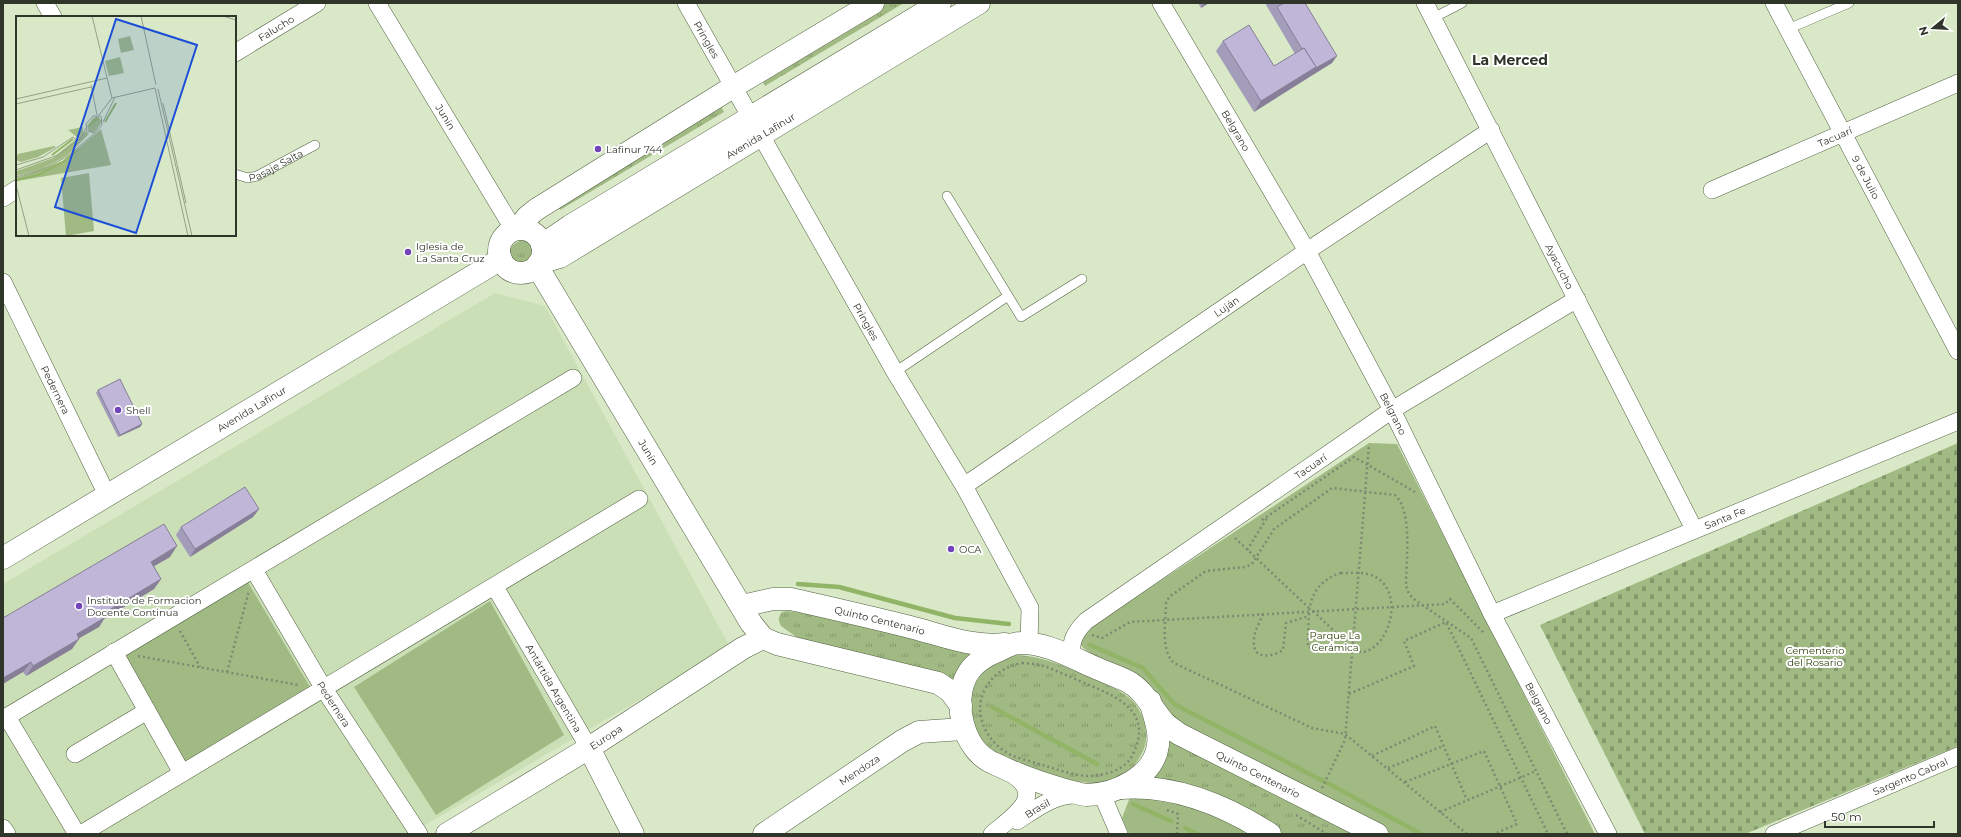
<svg xmlns="http://www.w3.org/2000/svg" width="1961" height="837" font-family="Montserrat,sans-serif">
<style>
.built{fill:#cbdfb6}
.grass{fill:url(#grass-tufts)}
.cemetery{fill:url(#cemetery-stones)}
.park{fill:#a1ba83}
.lines{fill:none;stroke-linecap:round;stroke-linejoin:round}
.stream{stroke:#92b466;stroke-width:4.5}
.service-casing{stroke:#526042;stroke-width:10}
.minor-casing{stroke:#526042;stroke-width:18}
.tertiary-casing{stroke:#526042;stroke-width:23}
.secondary-casing{stroke:#526042;stroke-width:23}
.primary-casing{stroke:#526042;stroke-width:23}
.path{stroke:#7e8972;stroke-width:2.5;stroke-dasharray:2 3;stroke-linecap:butt}
.service{stroke:#fff;stroke-width:9}
.minor{stroke:#fff;stroke-width:17}
.tertiary{stroke:#fff;stroke-width:22}
.secondary{stroke:#fff;stroke-width:22}
.primary{stroke:#fff;stroke-width:22}
.wall{fill:#a49dba}
.shaded-wall{fill:#867f97}
.building{fill:#bfb6d8;stroke:#867f97}
.poi-dot{fill:#7343ba;stroke:#fff;stroke-width:1.5}
.labels{text-anchor:middle;stroke-width:4;stroke-linejoin:round;paint-order:stroke}
.street-label{font-size:10px;fill:#2f3528;stroke:#fff}
.poi-label{font-size:10px;fill:#2f3528;stroke:#fff;text-anchor:start}
.park-label{font-size:10px;fill:#2c4107;stroke:#fff}
.district-label{font-size:14px;font-weight:bold;fill:#2f3528;stroke:#fff}
.inset-river{fill:none;stroke:#92b466;stroke-width:2}
.inset-road{fill:none;stroke:#95a187;stroke-width:1}
.view{fill:#1d4ed8;fill-opacity:0.15;stroke:#1d4ed8;stroke-width:2}
.inset-edge{fill:none;stroke:#2f3528;stroke-width:2}
</style>
<defs>
<pattern id="grass-tufts" width="24" height="20" patternUnits="userSpaceOnUse"><rect width="24" height="20" fill="#a1ba83"/><path d="M3 7l-1-3M5 7V3M7 7l1-3M15 17l-1-3M17 17v-4M19 17l1-3" fill="none" stroke="#84986b"/></pattern>
<pattern id="cemetery-stones" width="16" height="16" patternUnits="userSpaceOnUse"><rect width="16" height="16" fill="#a1ba83"/><path d="M2 7V4a2 2 0 0 1 4 0v3zM10 15v-3a2 2 0 0 1 4 0v3z" fill="#84986b"/></pattern>
</defs>
<rect width="100%" height="100%" fill="#d9e9c7"/>
<!-- built -->
<path class="built" d="M 495,293 L 545,306 L 730,647 L 410,834 L 3,834 L 3,584 Z"/>
<!-- grass -->
<g class="grass">
<path d="M 887,3 L 904,3 L 765,86 L 761,79 Z"/>
<path d="M 720,105 L 724,112 L 560,210 L 556,203 Z"/>
<path d="M 524,240 L 532,243 C 533,245 535,249 535,252 C 533,263 518,266 510,261 C 507,250 512,242 524,240 Z"/>
<path d="M 787,611 L 822,615 L 974,652 L 953,680 L 809,646 L 781,626 C 778,620 778,617 782,612 Z"/>
<path d="M 1016,655 C 1045,656 1070,669 1096,680 C 1106,685 1119,689 1128,697 C 1143,708 1151,734 1143,751 C 1135,769 1123,778 1105,782 C 1082,789 1001,761 984,743 C 970,727 965,696 979,678 C 988,665 1001,659 1016,655 Z"/>
<path d="M 1168,738 L 1362,834 L 1283,834 L 1246,812 L 1154,778 L 1163,761 Z"/>
</g>
<!-- cemetery -->
<path class="cemetery" d="M 1958,443 L 1958,746 L 1745,834 L 1645,834 L 1540,625 Z"/>
<!-- park -->
<g class="park">
<path d="M 1369,443 L 1397,444 L 1595,834 L 1392,834 L 1185,729 C 1177,720 1166,711 1160,701 C 1152,690 1148,681 1135,674 C 1122,666 1085,656 1079,642 L 1083,632 Z"/>
<path d="M 246,579 L 310,687 L 184,764 L 122,653 Z"/>
<path d="M 490,601 L 564,735 L 436,815 L 354,687 Z"/>
<path d="M 1130,797 L 1174,798 L 1239,823 L 1245,834 L 1129,834 L 1122,818 Z"/>
</g>
<g class="lines">
<!-- stream -->
<g class="stream">
<path d="M 798,584 L 839,587 L 955,618 L 1009,624"/>
<path d="M 1090,645 L 1143,668 L 1174,704 L 1333,786 L 1421,834"/>
<path d="M 992,707 L 1097,764"/>
<path d="M 1133,804 L 1171,821"/>
<path d="M 1185,828 L 1197,834"/>
</g>
<!-- service casing -->
<g class="service-casing">
<g id="service">
<path d="M 1433,18 L 1462,3"/>
<path d="M 1788,29 L 1849,3"/>
<path id="s1" d="M 235,174 L 248,178 L 257,176 L 315,145"/>
<path d="M 947,196 L 1021,317 L 1082,279"/>
<path d="M 895,372 L 1008,296"/>
</g>
</g>
<!-- minor casing -->
<g class="minor-casing">
<g id="minor">
<path d="M 45,3 L 53,17"/>
<path id="s2" d="M 377,3 L 514,230"/>
<path id="s3" d="M 686,3 L 895,372 L 964,486 L 1030,608 L 1029,643"/>
<path id="s4" d="M 1161,3 L 1307,251 L 1392,410 L 1492,614 L 1608,834"/>
<path id="s5" d="M 1425,3 L 1694,529"/>
<path id="s6" d="M 1774,3 L 1958,351"/>
<path id="s7" d="M 235,53 L 317,3"/>
<path id="s8" d="M 1712,190 L 1958,83"/>
<path d="M 3,198 L 17,189"/>
<path id="s9" d="M 3,282 L 108,497"/>
<path id="s10" d="M 964,486 L 1307,251 L 1491,130"/>
<path id="s11" d="M 254,570 L 324,689 L 419,834"/>
<path id="s12" d="M 495,587 L 589,748"/>
<path id="s13" d="M 1492,614 L 1958,421"/>
<path d="M 114,652 L 182,773"/>
<path id="s14" d="M 1072,657 C 1070,641 1075,632 1086,621 L 1392,410 L 1577,299"/>
<path d="M 7,717 L 77,834"/>
<path d="M 3,719 L 573,378"/>
<path d="M 75,754 L 147,711"/>
<path d="M 1101,792 L 1119,834"/>
<path id="s15" d="M 1017,821 C 1036,809 1053,795 1076,795"/>
<path d="M 3,828 L 7,834"/>
<path d="M 81,834 L 639,499"/>
<path d="M 992,834 C 1013,816 1049,795 1008,772"/>
<path id="s16" d="M 1774,834 L 1958,756"/>
</g>
</g>
<!-- tertiary casing -->
<g class="tertiary-casing">
<g id="tertiary">
<path d="M 518,229 L 527,217 L 537,209 L 733,87 L 873,3"/>
<path id="s17" d="M 539,263 L 560,257 L 979,3"/>
<path d="M 589,748 L 633,834"/>
<path id="s18" d="M 764,834 L 902,741 L 919,732 L 963,729"/>
</g>
</g>
<!-- secondary casing -->
<g class="secondary-casing">
<g id="secondary">
<path id="s19" d="M 537,266 L 751,623 L 763,638 L 777,644 L 938,683 L 950,691 L 961,706"/>
<path id="s20" d="M 742,606 L 773,599 L 791,599 C 830,608 870,617 910,627 C 942,635 972,648 1005,644"/>
<path id="s21" d="M 1150,701 C 1154,716 1160,730 1158,745 C 1154,777 1116,794 1087,795 C 1081,795 1075,792 1069,791 C 1043,784 1018,775 993,763 C 963,750 952,702 967,675 C 974,662 987,655 1000,650 C 1006,647 1013,643 1020,643 C 1045,642 1071,657 1094,667 C 1105,672 1116,676 1127,681 C 1144,690 1151,707 1163,721 C 1167,726 1174,730 1179,734 L 1377,834"/>
<path d="M 1121,788 C 1175,784 1225,805 1270,834"/>
<path id="s22" d="M 447,834 L 589,748 L 743,648 L 763,638"/>
</g>
</g>
<!-- primary casing -->
<g class="primary-casing">
<g id="primary">
<circle cx="521" cy="251" r="22"/>
<path d="M 542,245 L 570,226 L 940,3"/>
<path id="s23" d="M 3,558 L 501,259"/>
</g>
</g>
<!-- path -->
<g class="path">
<path d="M 1262,520 L 1354,457 L 1415,492"/>
<path d="M 1235,538 L 1309,608"/>
<path d="M 1247,550 L 1267,518"/>
<path d="M 1341,573 C 1353,573 1370,571 1380,580 C 1402,598 1390,645 1364,652 L 1308,647 C 1309,615 1304,585 1341,573 Z"/>
<path d="M 1313,611 L 1352,648"/>
<path d="M 1263,614 C 1260,622 1254,631 1254,640 C 1252,661 1272,657 1283,650 L 1286,623 L 1309,616"/>
<path d="M 180,631 L 200,667"/>
<path d="M 1092,635 L 1102,638 L 1130,622 L 1445,604 L 1450,599 L 1484,633"/>
<path d="M 138,656 L 298,685"/>
<path d="M 1022,663 L 1036,664 L 1047,667 C 1061,673 1075,679 1089,685 C 1120,698 1153,713 1133,754 C 1126,770 1106,775 1090,776 C 1076,776 1062,771 1049,767 C 1037,763 1023,760 1011,755 C 987,743 972,714 985,689 C 993,674 1006,666 1022,663 Z"/>
<path d="M 227,672 L 249,591"/>
<path d="M 1349,694 L 1414,666 L 1404,641 L 1446,622 L 1548,834"/>
<path d="M 1372,756 L 1435,726 L 1467,800"/>
<path d="M 1388,768 L 1443,746"/>
<path d="M 1405,782 L 1484,751 L 1517,824 L 1494,834"/>
<path d="M 1322,788 L 1345,740 L 1369,445"/>
<path d="M 1167,810 L 1178,814 L 1177,834"/>
<path d="M 1440,812 L 1536,771"/>
<path d="M 1296,815 L 1327,834"/>
<path d="M 1467,834 L 1345,734 L 1312,728 L 1174,663 C 1160,650 1166,621 1166,603 L 1169,597 L 1206,571 L 1246,567 L 1252,564 L 1274,529 L 1332,488 L 1395,495 C 1413,511 1406,562 1406,586 L 1409,594 L 1415,600 L 1471,638 L 1567,834"/>
</g>
<!-- service -->
<use href="#service" class="service"/>
<!-- minor -->
<use href="#minor" class="minor"/>
<!-- tertiary -->
<use href="#tertiary" class="tertiary"/>
<!-- secondary -->
<use href="#secondary" class="secondary"/>
<!-- primary -->
<use href="#primary" class="primary"/>
</g>
<!-- wall -->
<g class="wall">
<path d="M 1198,3 L 1209,3 L 1201,8 Z"/>
<path d="M 1265,3 L 1305,3 L 1332,63 L 1254,112 L 1216,51 L 1223,41 L 1274,66 L 1295,54 Z"/>
<path d="M 98,390 L 142,424 L 140,427 L 118,437 L 96,393 Z"/>
<path d="M 259,509 L 253,517 L 190,557 L 176,535 L 181,527 Z"/>
<path d="M 170,557 L 154,566 L 161,579 L 154,589 L 104,619 L 99,627 L 79,638 L 72,649 L 26,676 L 23,672 L 3,618 Z"/>
</g>
<!-- shaded-wall -->
<g class="shaded-wall">
<path d="M 1204,3 L 1209,3 L 1201,8 Z"/>
<path d="M 1337,56 L 1332,63 L 1309,77 L 1314,69 Z"/>
<path d="M 1316,67 L 1309,77 L 1254,112 L 1261,101 Z"/>
<path d="M 142,424 L 140,427 L 118,437 L 120,435 Z"/>
<path d="M 259,509 L 253,517 L 190,557 L 195,549 Z"/>
<path d="M 177,546 L 170,557 L 144,572 L 151,562 Z"/>
<path d="M 161,579 L 154,589 L 104,619 L 99,627 L 69,644 L 77,634 L 104,613 Z"/>
<path d="M 79,639 L 72,649 L 26,676 L 33,666 Z"/>
<path d="M 31,662 L 23,672 L 3,684 L 3,678 Z"/>
</g>
<!-- building -->
<g class="building">
<path d="M 1284,3 L 1305,3 L 1337,56 L 1314,69 L 1316,67 L 1304,48 L 1302,49 L 1277,7 Z"/>
<path d="M 1249,25 L 1274,66 L 1304,48 L 1316,67 L 1261,101 L 1223,41 Z"/>
<path d="M 120,379 L 142,424 L 120,435 L 98,390 Z"/>
<path d="M 245,487 L 259,509 L 195,549 L 181,527 Z"/>
<path d="M 164,524 L 177,546 L 151,562 L 161,579 L 104,613 L 106,617 L 77,634 L 79,639 L 33,666 L 31,662 L 3,678 L 3,618 Z"/>
</g>
<!-- markers -->
<g class="poi-dot">
<circle cx="598" cy="149" r="4"/>
<circle cx="408" cy="252" r="4"/>
<circle cx="118" cy="410" r="4"/>
<circle cx="951" cy="549" r="4"/>
<circle cx="79" cy="606" r="4"/>
</g>
<g class="labels">
<!-- street labels -->
<g class="street-label">
<text dy="4" stroke="none"><textPath href="#s7" startOffset="48">Falucho</textPath></text>
<text dy="4" stroke="none"><textPath href="#s3" startOffset="42">Pringles</textPath></text>
<text dy="4" stroke="none"><textPath href="#s2" startOffset="133">Junín</textPath></text>
<text dy="4" stroke="none"><textPath href="#s4" startOffset="148">Belgrano</textPath></text>
<text dy="4" stroke="none"><textPath href="#s17" startOffset="256">Avenida Lafinur</textPath></text>
<text dy="4" stroke="none"><textPath href="#s8" startOffset="134">Tacuarí</textPath></text>
<text dy="4" stroke="none"><textPath href="#s1" startOffset="44">Pasaje Salta</textPath></text>
<text dy="4" stroke="none"><textPath href="#s6" startOffset="197">9 de Julio</textPath></text>
<text dy="4" stroke="none"><textPath href="#s5" startOffset="296">Ayacucho</textPath></text>
<text dy="4" stroke="none"><textPath href="#s10" startOffset="318">Luján</textPath></text>
<text dy="4" stroke="none"><textPath href="#s3" startOffset="366">Pringles</textPath></text>
<text dy="4" stroke="none"><textPath href="#s9" startOffset="120">Pedernera</textPath></text>
<text dy="4" stroke="none"><textPath href="#s23" startOffset="290">Avenida Lafinur</textPath></text>
<text dy="4" stroke="none"><textPath href="#s4" startOffset="472">Belgrano</textPath></text>
<text dy="4" stroke="none"><textPath href="#s19" startOffset="217">Junín</textPath></text>
<text dy="4" stroke="none"><textPath href="#s14" startOffset="313">Tacuarí</textPath></text>
<text dy="4" stroke="none"><textPath href="#s13" startOffset="252">Santa Fe</textPath></text>
<text dy="4" stroke="none"><textPath href="#s20" startOffset="141">Quinto Centenario</textPath></text>
<text dy="4" stroke="none"><textPath href="#s12" startOffset="117">Antártida Argentina</textPath></text>
<text dy="4" stroke="none"><textPath href="#s4" startOffset="796">Belgrano</textPath></text>
<text dy="4" stroke="none"><textPath href="#s11" startOffset="156">Pedernera</textPath></text>
<text dy="4" stroke="none"><textPath href="#s22" startOffset="186">Europa</textPath></text>
<text dy="4" stroke="none"><textPath href="#s18" startOffset="115">Mendoza</textPath></text>
<text dy="4" stroke="none"><textPath href="#s21" startOffset="681">Quinto Centenario</textPath></text>
<text dy="4" stroke="none"><textPath href="#s16" startOffset="148">Sargento Cabral</textPath></text>
<text dy="4" stroke="none"><textPath href="#s15" startOffset="24">Brasil</textPath></text>
</g>
<!-- poi labels -->
<g class="poi-label">
<text x="606" y="153">Lafinur 744</text>
<text x="416" y="250">Iglesia de<tspan x="416" dy="12">La Santa Cruz</tspan></text>
<text x="126" y="414">Shell</text>
<text x="959" y="553">OCA</text>
<text x="87" y="604">Instituto de Formacion<tspan x="87" dy="12">Docente Continua</tspan></text>
</g>
<!-- park labels -->
<g class="park-label">
<text x="1335" y="639">Parque La<tspan x="1335" dy="12">Cerámica</tspan></text>
<text x="1815" y="654">Cementerio<tspan x="1815" dy="12">del Rosario</tspan></text>
</g>
<!-- district labels -->
<g class="district-label">
<text x="1510" y="65">La Merced</text>
</g>
</g>
<!-- overview -->
<g transform="translate(16 16)">
<rect width="220" height="220" fill="#d9e9c7"/>
<path d="M 82,100 L 86,106 L 79,116 L 73,116 L 71,110 L 77,102 ZM 70,115 L 73,118 L 52,139 L 26,153 L 0,160 L 1,155 L 37,142 Z" fill="#a1ba83"/>
<path d="M 73,157 L 78,215 L 50,220 L 45,162 Z" fill="#a1ba83"/>
<path d="M 114,20 L 118,34 L 105,37 L 102,23 ZM 104,41 L 108,57 L 93,60 L 89,45 ZM 67,111 L 67,117 L 62,122 L 52,114 ZM 85,113 L 95,149 L 1,165 L 0,162 L 47,145 ZM 38,130 L 40,131 L 22,141 L 5,146 L 0,144 L 2,138 Z" fill="#a1ba83"/>
<path class="inset-river" d="M 89,106 L 100,87M 73,110 L 82,102M 36,139 L 57,123M 1,164 L 22,159 L 47,146 L 62,134"/>
<path class="inset-road" d="M 76,0 L 96,82M 125,0 L 140,69M 207,0 L 220,4M 75,69 L 81,99M 139,72 L 172,220M 142,73 L 176,220M 96,82 L 139,72M 0,83 L 91,62M 147,87 L 170,187M 0,88 L 75,71M 83,99 L 96,82M 87,106 L 99,81M 0,149 L 27,141 L 57,121 L 61,125M 0,154 L 42,139 L 65,122 L 70,112M 0,161 L 28,153 L 52,140 L 80,116 L 86,109 L 85,100 L 77,100 L 70,108 L 71,115 L 78,117M 0,169 L 13,220"/>
<path class="view" d="M 100,3 L 181,29 L 120,217 L 39,191 Z"/>
<rect width="220" height="220" class="inset-edge"/>
</g>
<!-- border -->
<rect width="1961" height="837" fill="none" stroke="#2f3528" stroke-width="8"/>
<!-- north arrow -->
<g transform="translate(1933 28) rotate(252)" stroke="#ffffff" stroke-width="3" paint-order="stroke">
<path d="M0-3L7 15L0 10L-7 15Z" fill="#2f3528"/>
<text y="-6" font-size="11" font-weight="bold" text-anchor="middle" fill="#2f3528">N</text>
</g>
<!-- scale -->
<path d="M1825 821v6h109v-6" fill="none" stroke="#2f3528" stroke-width="2"/>
<text x="1831" y="821" font-size="12" fill="#2f3528" stroke="#ffffff" stroke-width="3" paint-order="stroke">50 m</text>
</svg>
